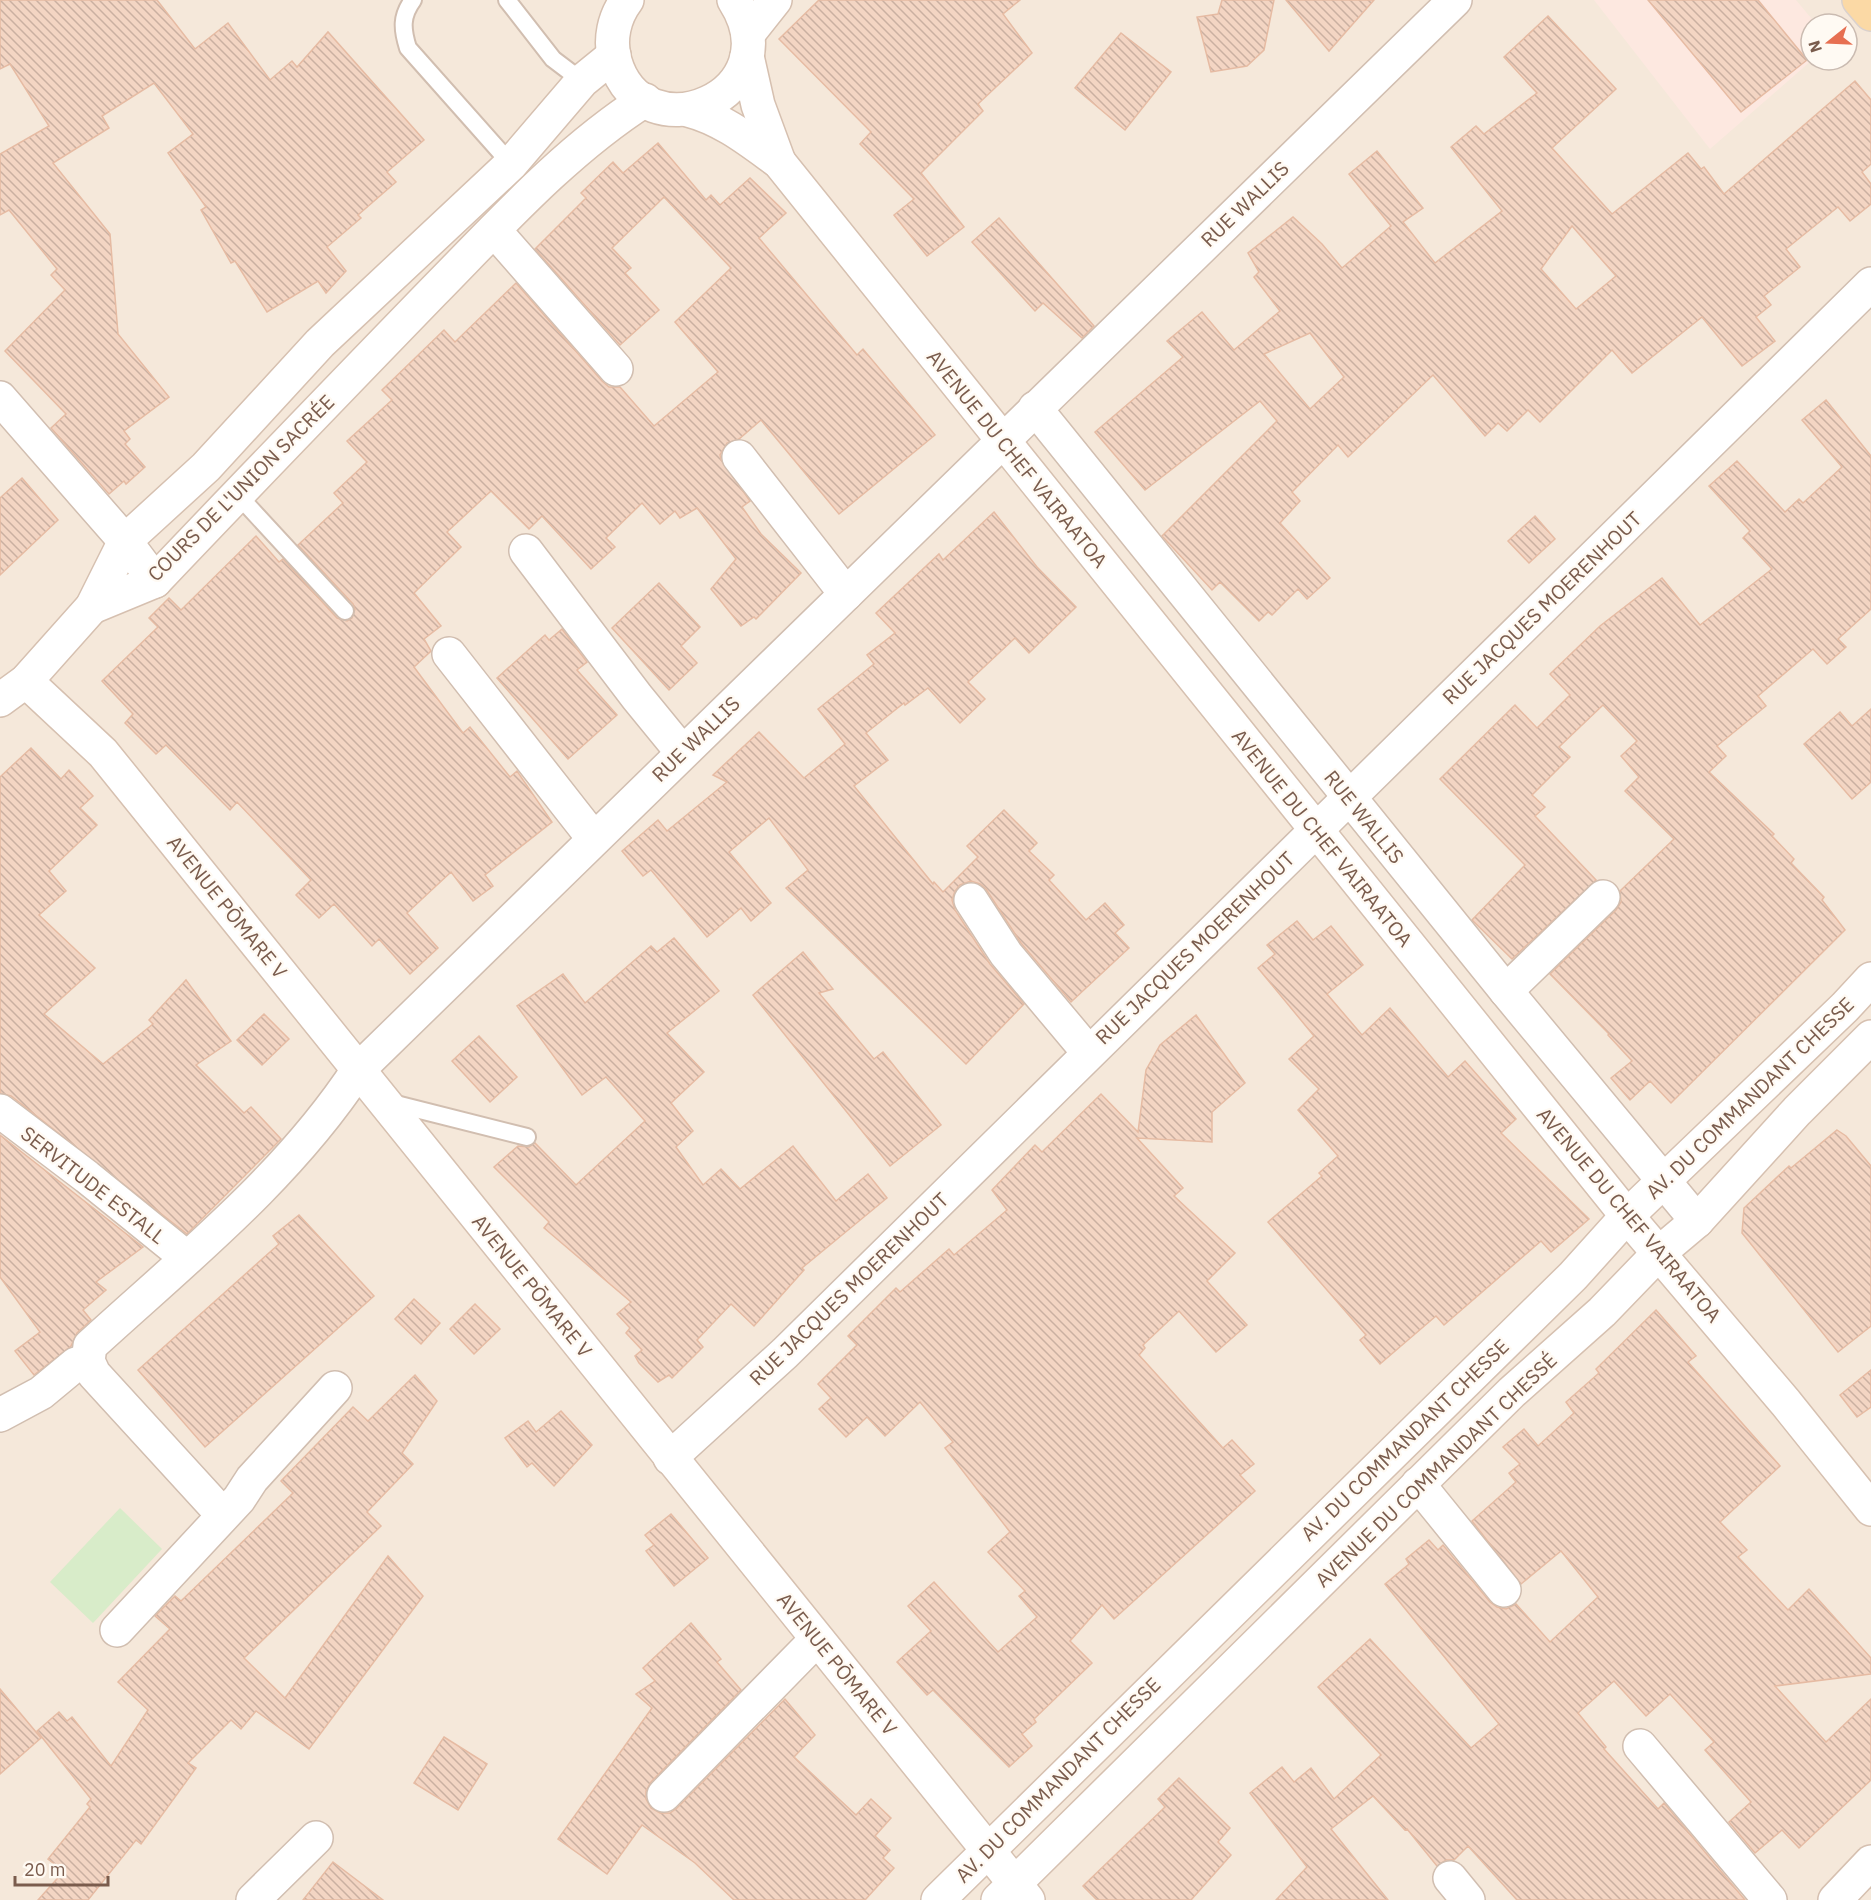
<svg xmlns="http://www.w3.org/2000/svg" width="1871" height="1900" font-family="'IBM Plex Sans',sans-serif">
<style>
.residential{fill:#f5e8da;fill-rule:evenodd}
.commercial{fill:#fde8e0}
.pitch{fill:#d8ecc9}
.building{fill:url(#building-back-hatch);stroke:#e6bba3;stroke-width:1.5;fill-rule:evenodd}
.lines{fill:none;stroke-linecap:round;stroke-linejoin:round}
.lane-casing{stroke:#d1beb0;stroke-width:20}
.street-casing{stroke:#d1beb0;stroke-width:36}
.secondary-casing{stroke:#d6c0b0;stroke-width:36}
.primary-casing{stroke:#dad1cd;stroke-width:36}
.lane{stroke:#fff;stroke-width:16}
.street{stroke:#fff;stroke-width:33}
.secondary{stroke:#fff;stroke-width:33}
.primary{stroke:#fbd9a5;stroke-width:33}
.labels{text-anchor:middle;stroke-width:4.5;stroke-linejoin:round;paint-order:stroke}
.street-label{font-size:20px;fill:#7a5c4d;stroke:#fffaf3}
</style>
<defs>
<pattern id="building-back-hatch" width="6" height="6" patternUnits="userSpaceOnUse" patternTransform="scale(1.5)"><rect width="6" height="6" fill="#f3d5c3"/><path d="M-1 5l2 2M0 0l6 6M5-1l2 2" fill="none" stroke="#cab0a1"/></pattern>
</defs>
<rect width="100%" height="100%" fill="#fdf6ec"/>
<!-- residential -->
<path class="residential" d="M 0,0 L 1871,0 L 1871,1900 L 0,1900 ZM 1811,24 L 1847,24 L 1847,60 L 1811,60 Z"/>
<!-- commercial -->
<path class="commercial" d="M 1594,0 L 1796,0 L 1816,24 L 1811,24 L 1812,60 L 1710,149 Z"/>
<!-- pitch -->
<path class="pitch" d="M 120,1508 L 162,1549 L 93,1623 L 50,1582 Z"/>
<!-- building -->
<g class="building">
<path d="M 0,0 L 157,0 L 195,49 L 228,23 L 270,80 L 292,61 L 297,67 L 328,32 L 424,140 L 387,172 L 396,182 L 358,215 L 361,218 L 327,247 L 346,271 L 326,293 L 318,281 L 267,312 L 235,261 L 231,263 L 201,210 L 206,207 L 168,153 L 193,134 L 154,83 L 102,116 L 109,128 L 53,163 L 110,234 L 118,334 L 169,397 L 124,431 L 130,439 L 125,444 L 145,467 L 126,484 L 124,481 L 109,494 L 51,428 L 66,414 L 5,351 L 65,290 L 51,275 L 57,269 L 9,210 L 0,215 L 0,154 L 49,126 L 10,64 L 0,69 Z"/>
<path d="M 819,0 L 1020,0 L 1003,14 L 1032,53 L 978,104 L 983,111 L 921,173 L 964,227 L 927,256 L 894,215 L 914,199 L 860,144 L 871,132 L 779,39 Z"/>
<path d="M 1222,0 L 1274,0 L 1264,50 L 1247,66 L 1211,72 L 1197,17 L 1218,14 Z"/>
<path d="M 1286,0 L 1374,0 L 1329,51 Z"/>
<path d="M 1648,0 L 1758,0 L 1807,60 L 1741,112 Z"/>
<path d="M 1548,16 L 1616,89 L 1552,148 L 1612,214 L 1688,153 L 1701,169 L 1704,167 L 1724,194 L 1855,81 L 1871,100 L 1871,164 L 1862,172 L 1871,184 L 1871,204 L 1850,221 L 1838,207 L 1786,249 L 1800,267 L 1764,296 L 1771,305 L 1756,317 L 1775,341 L 1742,366 L 1702,317 L 1632,373 L 1612,350 L 1540,422 L 1528,410 L 1507,431 L 1498,423 L 1485,436 L 1433,375 L 1348,457 L 1338,445 L 1292,492 L 1300,501 L 1280,523 L 1330,578 L 1307,599 L 1298,589 L 1272,615 L 1268,612 L 1259,621 L 1220,582 L 1212,590 L 1162,536 L 1277,421 L 1260,401 L 1145,490 L 1095,432 L 1183,357 L 1167,341 L 1202,312 L 1234,350 L 1280,311 L 1254,277 L 1259,272 L 1248,253 L 1293,217 L 1322,244 L 1342,268 L 1391,226 L 1349,174 L 1377,151 L 1423,208 L 1403,222 L 1435,263 L 1502,211 L 1451,147 L 1476,126 L 1484,134 L 1537,93 L 1504,57 ZM 1572,226 L 1616,276 L 1576,309 L 1541,269 ZM 1310,333 L 1344,377 L 1310,409 L 1264,354 Z"/>
<path d="M 1121,33 L 1171,72 L 1125,130 L 1075,88 Z"/>
<path d="M 658,143 L 706,200 L 711,195 L 720,205 L 750,178 L 786,213 L 759,238 L 857,355 L 863,349 L 935,435 L 839,514 L 761,420 L 739,439 L 727,443 L 720,455 L 721,460 L 750,501 L 742,507 L 761,534 L 801,573 L 756,619 L 754,617 L 741,626 L 711,589 L 736,559 L 697,508 L 680,518 L 675,511 L 660,524 L 642,503 L 606,538 L 615,547 L 591,569 L 542,516 L 529,529 L 491,491 L 447,532 L 461,547 L 414,593 L 441,626 L 424,639 L 431,651 L 414,667 L 463,733 L 470,727 L 510,777 L 517,771 L 552,822 L 485,875 L 493,886 L 473,901 L 451,872 L 407,913 L 438,948 L 410,974 L 379,939 L 372,946 L 334,904 L 319,918 L 296,895 L 311,880 L 237,802 L 230,810 L 166,745 L 156,754 L 125,723 L 133,714 L 102,681 L 158,627 L 149,618 L 169,598 L 181,610 L 256,536 L 279,562 L 283,559 L 337,618 L 347,621 L 352,618 L 355,609 L 353,604 L 298,545 L 343,503 L 334,493 L 367,462 L 347,441 L 392,400 L 382,390 L 444,330 L 455,342 L 516,283 L 602,381 L 609,387 L 620,387 L 654,426 L 718,372 L 675,322 L 731,268 L 664,197 L 612,248 L 631,268 L 625,273 L 659,310 L 620,345 L 535,249 L 586,198 L 581,193 L 613,162 L 623,173 Z"/>
<path d="M 999,218 L 1094,326 L 1082,338 L 1043,303 L 1035,311 L 972,242 Z"/>
<path d="M 1826,400 L 1871,456 L 1871,609 L 1838,639 L 1846,647 L 1827,664 L 1813,649 L 1758,696 L 1766,706 L 1717,746 L 1726,756 L 1709,772 L 1774,834 L 1772,836 L 1794,859 L 1791,863 L 1824,897 L 1822,900 L 1845,930 L 1671,1103 L 1650,1081 L 1630,1100 L 1611,1078 L 1632,1061 L 1608,1035 L 1609,1034 L 1550,974 L 1616,910 L 1621,902 L 1620,891 L 1674,839 L 1625,791 L 1639,777 L 1621,756 L 1637,741 L 1603,705 L 1559,747 L 1570,757 L 1532,795 L 1545,807 L 1535,816 L 1596,880 L 1512,959 L 1472,920 L 1525,865 L 1440,779 L 1515,705 L 1537,728 L 1570,695 L 1550,674 L 1600,626 L 1662,578 L 1700,625 L 1772,569 L 1743,538 L 1750,531 L 1709,486 L 1737,461 L 1785,512 L 1799,499 L 1803,503 L 1842,467 L 1802,420 Z"/>
<path d="M 22,478 L 58,520 L 0,575 L 0,498 Z"/>
<path d="M 994,512 L 1037,567 L 1076,607 L 1029,653 L 1015,638 L 968,682 L 985,699 L 960,723 L 928,688 L 905,705 L 904,703 L 866,733 L 888,760 L 854,786 L 933,884 L 934,882 L 943,892 L 978,857 L 967,846 L 1004,810 L 1037,843 L 1029,851 L 1054,875 L 1049,880 L 1086,920 L 1105,903 L 1124,925 L 1115,933 L 1129,948 L 1071,1002 L 1021,943 L 986,889 L 980,884 L 971,881 L 960,885 L 955,891 L 952,900 L 955,910 L 990,964 L 1024,1004 L 966,1064 L 786,888 L 808,870 L 769,818 L 729,852 L 771,903 L 751,921 L 741,908 L 707,937 L 651,870 L 643,876 L 622,851 L 658,820 L 667,831 L 727,782 L 713,775 L 759,732 L 804,778 L 845,744 L 818,709 L 874,664 L 867,655 L 895,633 L 876,613 L 939,554 L 943,560 Z"/>
<path d="M 1535,516 L 1555,539 L 1529,563 L 1508,541 Z"/>
<path d="M 659,583 L 700,627 L 681,646 L 697,663 L 669,690 L 612,628 Z"/>
<path d="M 562,629 L 587,662 L 577,670 L 617,715 L 568,759 L 497,678 L 545,635 L 549,640 Z"/>
<path d="M 1871,709 L 1871,782 L 1852,799 L 1804,744 L 1840,712 L 1852,726 Z"/>
<path d="M 31,748 L 61,779 L 69,770 L 93,796 L 80,808 L 97,825 L 49,871 L 66,891 L 39,915 L 95,968 L 44,1014 L 103,1064 L 153,1024 L 149,1020 L 186,980 L 231,1041 L 196,1065 L 244,1113 L 251,1107 L 281,1139 L 187,1234 L 11,1096 L 0,1093 L 0,777 Z"/>
<path d="M 1297,921 L 1313,940 L 1331,926 L 1363,965 L 1327,994 L 1362,1035 L 1390,1008 L 1448,1077 L 1465,1061 L 1516,1119 L 1501,1133 L 1589,1219 L 1551,1252 L 1541,1241 L 1444,1325 L 1436,1316 L 1380,1364 L 1360,1340 L 1366,1335 L 1268,1222 L 1322,1176 L 1319,1173 L 1338,1156 L 1298,1110 L 1319,1089 L 1289,1059 L 1314,1036 L 1258,968 L 1275,954 L 1267,945 Z"/>
<path d="M 674,938 L 719,991 L 667,1033 L 704,1072 L 671,1103 L 693,1131 L 676,1147 L 703,1185 L 721,1169 L 740,1189 L 793,1146 L 836,1201 L 868,1174 L 887,1198 L 802,1268 L 804,1270 L 754,1326 L 731,1304 L 697,1340 L 703,1347 L 672,1378 L 669,1375 L 658,1382 L 639,1363 L 635,1356 L 642,1350 L 626,1333 L 630,1328 L 617,1314 L 631,1302 L 544,1228 L 549,1222 L 494,1167 L 518,1146 L 529,1147 L 535,1143 L 576,1185 L 645,1121 L 606,1077 L 582,1095 L 517,1006 L 563,974 L 585,1003 L 651,946 L 657,952 Z"/>
<path d="M 803,952 L 833,989 L 819,993 L 874,1059 L 883,1052 L 941,1125 L 890,1166 L 753,995 Z"/>
<path d="M 264,1014 L 289,1039 L 262,1065 L 237,1040 Z"/>
<path d="M 1196,1015 L 1245,1083 L 1212,1112 L 1212,1142 L 1137,1138 L 1183,1188 L 1174,1196 L 1235,1253 L 1207,1281 L 1247,1325 L 1216,1352 L 1179,1311 L 1143,1345 L 1145,1348 L 1139,1355 L 1223,1448 L 1232,1440 L 1254,1464 L 1240,1475 L 1255,1491 L 1114,1619 L 1102,1605 L 1070,1641 L 1092,1663 L 1034,1719 L 1036,1722 L 1022,1734 L 1032,1746 L 1009,1767 L 933,1690 L 927,1695 L 897,1662 L 931,1631 L 908,1606 L 934,1582 L 998,1652 L 1037,1617 L 1019,1596 L 1025,1591 L 988,1552 L 1010,1532 L 945,1448 L 953,1442 L 920,1402 L 885,1436 L 867,1417 L 846,1437 L 819,1409 L 831,1398 L 818,1384 L 857,1345 L 848,1336 L 896,1288 L 900,1292 L 949,1249 L 954,1255 L 1007,1210 L 992,1190 L 1035,1145 L 1042,1152 L 1101,1094 L 1138,1132 L 1146,1070 L 1160,1045 Z"/>
<path d="M 479,1036 L 517,1077 L 490,1102 L 452,1061 Z"/>
<path d="M 1837,1130 L 1846,1136 L 1871,1166 L 1871,1326 L 1838,1352 L 1742,1233 L 1744,1208 L 1789,1166 L 1791,1168 Z"/>
<path d="M 0,1135 L 143,1247 L 96,1282 L 106,1290 L 83,1310 L 91,1320 L 77,1333 L 71,1346 L 34,1375 L 15,1351 L 40,1332 L 0,1277 Z"/>
<path d="M 299,1215 L 374,1296 L 205,1447 L 138,1370 L 279,1244 L 273,1236 Z"/>
<path d="M 414,1299 L 440,1323 L 421,1344 L 395,1319 Z"/>
<path d="M 475,1304 L 500,1329 L 474,1354 L 450,1329 Z"/>
<path d="M 1656,1310 L 1696,1356 L 1688,1362 L 1780,1466 L 1720,1522 L 1747,1550 L 1738,1557 L 1788,1610 L 1809,1589 L 1871,1658 L 1871,1674 L 1775,1686 L 1826,1742 L 1871,1699 L 1871,1780 L 1799,1848 L 1782,1830 L 1755,1853 L 1729,1822 L 1751,1802 L 1705,1750 L 1714,1742 L 1670,1694 L 1646,1716 L 1614,1681 L 1578,1713 L 1606,1747 L 1604,1749 L 1658,1809 L 1664,1803 L 1745,1900 L 1517,1900 L 1468,1846 L 1454,1860 L 1446,1860 L 1437,1866 L 1407,1829 L 1405,1830 L 1373,1796 L 1331,1829 L 1388,1900 L 1276,1900 L 1307,1867 L 1250,1793 L 1282,1767 L 1294,1782 L 1311,1768 L 1334,1799 L 1381,1755 L 1318,1687 L 1370,1639 L 1471,1748 L 1499,1724 L 1385,1584 L 1409,1564 L 1406,1559 L 1429,1540 L 1438,1550 L 1443,1545 L 1490,1602 L 1497,1607 L 1506,1609 L 1516,1604 L 1550,1642 L 1598,1597 L 1561,1551 L 1521,1584 L 1472,1521 L 1516,1482 L 1509,1473 L 1520,1464 L 1503,1447 L 1524,1429 L 1538,1446 L 1574,1413 L 1566,1402 L 1599,1373 L 1596,1369 Z"/>
<path d="M 1871,1370 L 1871,1407 L 1857,1417 L 1840,1395 Z"/>
<path d="M 415,1375 L 437,1401 L 402,1453 L 413,1464 L 367,1512 L 381,1526 L 244,1658 L 285,1698 L 388,1556 L 423,1596 L 309,1749 L 256,1711 L 241,1729 L 231,1720 L 188,1763 L 196,1768 L 141,1844 L 136,1840 L 88,1900 L 38,1900 L 64,1871 L 48,1859 L 90,1807 L 87,1804 L 91,1799 L 37,1731 L 59,1712 L 67,1721 L 72,1717 L 111,1766 L 148,1710 L 118,1682 L 170,1629 L 155,1616 L 175,1596 L 181,1601 L 293,1493 L 281,1481 L 353,1407 L 368,1421 Z"/>
<path d="M 561,1411 L 592,1445 L 554,1486 L 532,1463 L 527,1467 L 505,1438 L 528,1421 L 536,1432 Z"/>
<path d="M 671,1514 L 708,1558 L 674,1586 L 646,1551 L 654,1545 L 645,1535 Z"/>
<path d="M 691,1623 L 721,1659 L 717,1662 L 741,1690 L 651,1782 L 646,1791 L 646,1799 L 651,1808 L 660,1813 L 670,1813 L 677,1808 L 785,1699 L 815,1735 L 794,1757 L 856,1815 L 871,1799 L 891,1818 L 875,1836 L 890,1850 L 883,1858 L 894,1868 L 865,1900 L 734,1900 L 695,1863 L 642,1825 L 607,1874 L 558,1839 L 652,1708 L 636,1694 L 655,1681 L 643,1668 Z"/>
<path d="M 0,1689 L 41,1738 L 0,1774 Z"/>
<path d="M 444,1737 L 487,1764 L 458,1810 L 414,1783 Z"/>
<path d="M 1179,1778 L 1230,1828 L 1218,1842 L 1231,1855 L 1191,1900 L 1097,1900 L 1083,1886 L 1165,1807 L 1158,1799 Z"/>
<path d="M 333,1862 L 383,1900 L 303,1900 Z"/>
</g>
<g class="lines">
<!-- lane casing -->
<g class="lane-casing">
<g id="lane">
<path d="M 413,0 C 401,16 402,29 408,48 L 511,164"/>
<path d="M 507,0 L 553,59 L 582,81"/>
<path d="M 237,494 L 345,611"/>
<path d="M 388,1102 L 527,1137"/>
</g>
</g>
<!-- street casing -->
<g class="street-casing">
<g id="street">
<path d="M 494,230 L 616,369"/>
<path d="M 0,398 L 125,541 L 155,581"/>
<path d="M 1035,408 L 1506,991 L 1697,1221"/>
<path d="M 739,457 L 846,594"/>
<path d="M 526,551 L 637,697 L 682,752"/>
<path d="M 449,654 L 594,839"/>
<path d="M 971,900 L 1006,954 L 1089,1053"/>
<path d="M 1506,991 L 1603,897"/>
<path d="M 0,1111 L 87,1177 L 187,1258"/>
<path d="M 0,1415 L 41,1393 L 76,1364 L 88,1361"/>
<path d="M 670,1458 L 785,1353 L 1871,284"/>
<path d="M 1418,1484 L 1504,1590"/>
<path d="M 223,1515 L 94,1374 L 88,1361 L 90,1346 C 185,1259 287,1178 358,1070 L 1455,0"/>
<path d="M 117,1630 L 239,1499 L 252,1479 L 335,1388"/>
<path d="M 1640,1746 L 1770,1900"/>
<path d="M 664,1795 L 817,1639"/>
<path d="M 1450,1878 L 1468,1900"/>
<path d="M 253,1900 L 316,1838"/>
</g>
</g>
<!-- secondary casing -->
<g class="secondary-casing">
<g id="secondary">
<path d="M 627,0 C 614,17 609,40 615,61 C 643,158 795,95 734,0"/>
<path d="M 748,34 L 775,0"/>
<path d="M 747,56 L 758,105 L 779,162"/>
<path d="M 688,110 C 723,119 750,141 779,162 L 1627,1216 L 1786,1403 L 1871,1509"/>
<path d="M 92,607 L 155,581 C 247,484 340,388 433,292 C 499,225 565,151 645,100"/>
<path d="M 26,681 L 103,753 L 1028,1900"/>
<path d="M 0,700 L 26,681 L 92,607 L 125,541 L 206,467 L 320,343 L 511,164 L 582,81 L 614,55"/>
<path d="M 938,1900 L 1573,1276 L 1627,1216 L 1845,1007 L 1871,979"/>
<path d="M 998,1900 L 1512,1392 L 1602,1312 L 1659,1253 L 1697,1221 L 1797,1111 L 1871,1037"/>
<path d="M 1835,1900 L 1871,1862"/>
</g>
</g>
<!-- primary casing -->
<g class="primary-casing">
<path id="primary" d="M 1859,0 L 1871,14"/>
</g>
<!-- lane -->
<use href="#lane" class="lane"/>
<!-- street -->
<use href="#street" class="street"/>
<!-- secondary -->
<use href="#secondary" class="secondary"/>
<!-- primary -->
<use href="#primary" class="primary"/>
</g>
<g class="labels">
<!-- street labels -->
<g class="street-label">
<text transform="translate(1245 204) rotate(-44)" y="7">RUE WALLIS</text>
<text transform="translate(1017 459) rotate(51)" y="7">AVENUE DU CHEF VAIRAATOA</text>
<text transform="translate(241 488) rotate(-45)" y="7">COURS DE L'UNION SACRÉE</text>
<text transform="translate(1542 608) rotate(-44)" y="7">RUE JACQUES MOERENHOUT</text>
<text transform="translate(696 739) rotate(-44)" y="7">RUE WALLIS</text>
<text transform="translate(1364 817) rotate(51)" y="7">RUE WALLIS</text>
<text transform="translate(1322 838) rotate(51)" y="7">AVENUE DU CHEF VAIRAATOA</text>
<text transform="translate(227 907) rotate(51)" y="7">AVENUE PŌMARE V</text>
<text transform="translate(1195 948) rotate(-44)" y="7">RUE JACQUES MOERENHOUT</text>
<text transform="translate(1750 1098) rotate(-44)" y="7">AV. DU COMMANDANT CHESSE</text>
<text transform="translate(93 1185) rotate(38)" y="7">SERVITUDE ESTALL</text>
<text transform="translate(1629 1215) rotate(50)" y="7">AVENUE DU CHEF VAIRAATOA</text>
<text transform="translate(532 1286) rotate(51)" y="7">AVENUE PŌMARE V</text>
<text transform="translate(849 1289) rotate(-44)" y="7">RUE JACQUES MOERENHOUT</text>
<text transform="translate(1405 1440) rotate(-44)" y="7">AV. DU COMMANDANT CHESSE</text>
<text transform="translate(1436 1470) rotate(-44)" y="7">AVENUE DU COMMANDANT CHESSÉ</text>
<text transform="translate(837 1664) rotate(51)" y="7">AVENUE PŌMARE V</text>
<text transform="translate(1058 1780) rotate(-45)" y="7">AV. DU COMMANDANT CHESSE</text>
</g>
</g>
<!-- north arrow -->
<g transform="translate(1829 42) rotate(252)"><circle r="28" fill="#fffaf3" stroke="#cabbb1" stroke-width="1.5"/>
<path d="M0-4.5L10 22L0 15L-10 22Z" fill="#e76f51"/>
<text y="-9" font-size="16" font-weight="bold" text-anchor="middle" fill="#7a5c4d">N</text>
</g>
<!-- scale -->
<path d="M15 1876v9h93v-9" fill="none" stroke="#7a5c4d" stroke-width="3"/>
<text x="24" y="1876" font-size="18" fill="#7a5c4d" stroke="#fffaf3" stroke-width="4.5" paint-order="stroke">20 m</text>
</svg>
